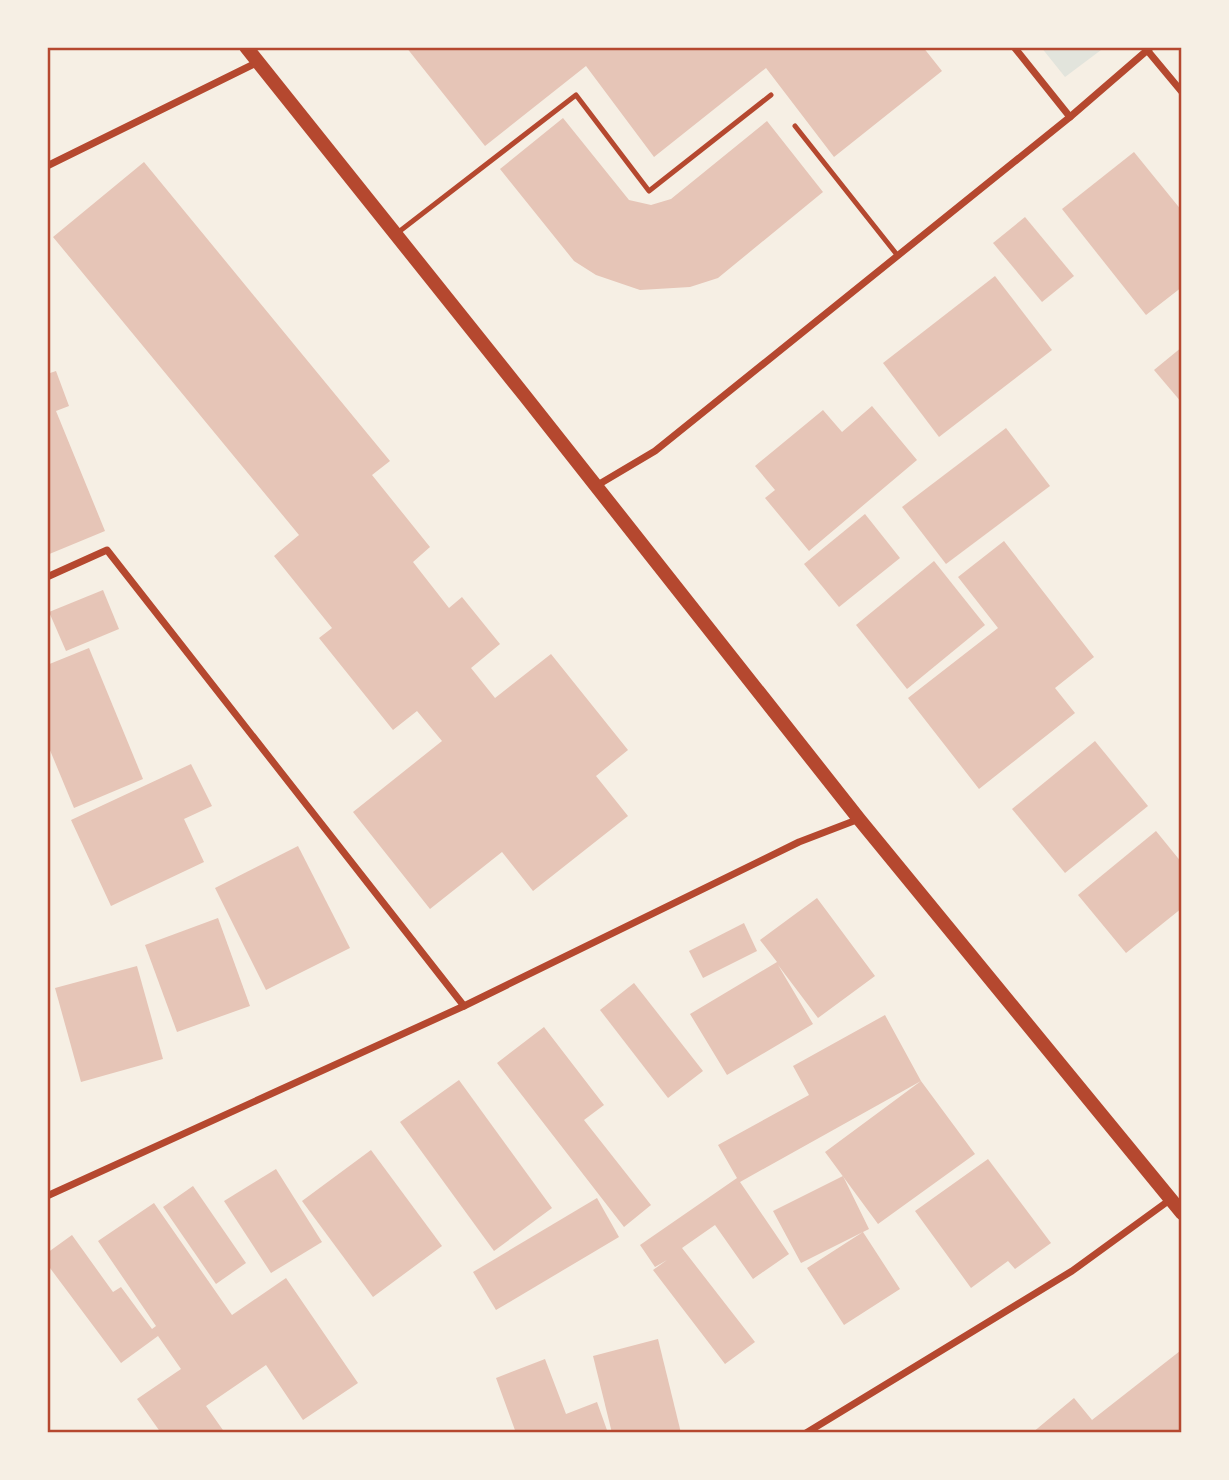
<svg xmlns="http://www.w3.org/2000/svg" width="1229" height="1480" font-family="Bitter,serif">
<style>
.green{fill:#e2e4dc}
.building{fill:#e6c5b7}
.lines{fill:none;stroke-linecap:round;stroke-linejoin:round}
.service{stroke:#b5482f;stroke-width:5}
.minor{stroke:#b5482f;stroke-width:7}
.secondary{stroke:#b5482f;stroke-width:14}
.neatline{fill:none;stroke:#b5482f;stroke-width:2.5}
</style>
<rect width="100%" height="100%" fill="#f6efe4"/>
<!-- green -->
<path class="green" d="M 1041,47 L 1105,47 L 1065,77 Z"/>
<!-- building -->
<g class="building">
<path d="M 406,47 L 923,47 L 942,71 L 834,157 L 766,68 L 654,157 L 586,66 L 485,146 Z"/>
<path d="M 563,118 L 629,200 L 651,205 L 671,199 L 767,121 L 823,192 L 718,278 L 690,287 L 640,290 L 596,275 L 574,261 L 500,169 Z"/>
<path d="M 1134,152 L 1182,211 L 1182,287 L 1146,315 L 1062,209 Z"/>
<path d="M 144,162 L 390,461 L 372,475 L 430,547 L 413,562 L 449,608 L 462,597 L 500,644 L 471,668 L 495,698 L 551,654 L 628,750 L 596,776 L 628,816 L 533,891 L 502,852 L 430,909 L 353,812 L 442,741 L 417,711 L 393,730 L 319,638 L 332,628 L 274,556 L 299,535 L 53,237 Z"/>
<path d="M 1025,217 L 1074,276 L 1042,302 L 993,243 Z"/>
<path d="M 995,276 L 1052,350 L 939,437 L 883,363 Z"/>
<path d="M 1182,347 L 1182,403 L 1154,370 Z"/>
<path d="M 56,371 L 69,406 L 56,411 L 105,531 L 47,555 L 47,374 Z"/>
<path d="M 872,406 L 917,460 L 809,551 L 765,498 L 775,490 L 755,466 L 823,410 L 842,432 Z"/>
<path d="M 1006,428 L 1050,486 L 946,564 L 902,507 Z"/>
<path d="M 865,514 L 900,558 L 839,607 L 804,564 Z"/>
<path d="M 1004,541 L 1094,657 L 1055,688 L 1075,713 L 979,789 L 908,698 L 998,628 L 958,577 Z"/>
<path d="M 934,561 L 985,625 L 907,689 L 856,625 Z"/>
<path d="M 103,590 L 119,629 L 66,651 L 49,612 Z"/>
<path d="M 89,648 L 143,779 L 74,808 L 47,743 L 47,665 Z"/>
<path d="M 1095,741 L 1148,806 L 1065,873 L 1012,809 Z"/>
<path d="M 191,764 L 212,806 L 184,819 L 204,862 L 111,906 L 71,820 Z"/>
<path d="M 1156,831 L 1182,863 L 1182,908 L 1126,953 L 1078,895 Z"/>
<path d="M 298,846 L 350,948 L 266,990 L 215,888 Z"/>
<path d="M 817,898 L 875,976 L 818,1018 L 778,965 L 813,1024 L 727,1075 L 690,1014 L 777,962 L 760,940 Z"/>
<path d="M 218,918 L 250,1006 L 177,1032 L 145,945 Z"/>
<path d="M 744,923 L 757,951 L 703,978 L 689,951 Z"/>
<path d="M 137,966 L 163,1059 L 81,1082 L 55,988 Z"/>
<path d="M 634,983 L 703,1071 L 668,1098 L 600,1010 Z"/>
<path d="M 885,1015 L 921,1081 L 975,1154 L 878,1224 L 825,1152 L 921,1081 L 740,1182 L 789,1254 L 753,1279 L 715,1225 L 682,1248 L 755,1342 L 725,1364 L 653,1270 L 667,1260 L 655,1267 L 640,1245 L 737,1178 L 718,1145 L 809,1095 L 793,1066 Z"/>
<path d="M 544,1027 L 604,1105 L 584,1120 L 651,1205 L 624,1227 L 497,1063 Z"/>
<path d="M 459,1080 L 552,1208 L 494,1251 L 400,1122 Z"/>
<path d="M 371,1150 L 442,1246 L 373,1297 L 302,1201 Z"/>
<path d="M 988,1159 L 1051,1243 L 1015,1269 L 1008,1261 L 971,1288 L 915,1211 Z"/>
<path d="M 276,1169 L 322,1242 L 271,1273 L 224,1201 Z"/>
<path d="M 843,1176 L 869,1229 L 863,1232 L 900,1289 L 844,1325 L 807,1268 L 863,1232 L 801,1263 L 773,1211 Z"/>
<path d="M 193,1186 L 246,1263 L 216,1284 L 163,1207 Z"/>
<path d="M 597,1198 L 619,1237 L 496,1310 L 473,1272 Z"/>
<path d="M 154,1203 L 232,1315 L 286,1278 L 358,1383 L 303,1420 L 266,1365 L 206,1406 L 225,1433 L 161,1433 L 137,1399 L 181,1369 L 158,1336 L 121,1363 L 47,1264 L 47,1253 L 72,1235 L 113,1292 L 121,1287 L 152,1329 L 156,1326 L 98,1241 Z"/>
<path d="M 658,1339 L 681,1433 L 612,1433 L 593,1356 Z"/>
<path d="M 1180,1351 L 1182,1353 L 1182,1433 L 1032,1433 L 1074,1398 L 1092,1420 Z"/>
<path d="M 545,1359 L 566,1414 L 597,1402 L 608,1433 L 516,1433 L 496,1378 Z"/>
</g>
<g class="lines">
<!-- service -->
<g class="service">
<path d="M 795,126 L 898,256"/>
<path d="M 396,234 L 576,95 L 649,191 L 771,95"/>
</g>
<!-- minor -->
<g class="minor">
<path d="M 1014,47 L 1070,117"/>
<path d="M 1147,50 L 1182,92"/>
<path d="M 47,166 L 258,62"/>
<path d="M 596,486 L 655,451 L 1070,117 L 1151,47"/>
<path d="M 47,577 L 107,550 L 464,1006"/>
<path d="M 47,1196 L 464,1006 L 799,842 L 859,819"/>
<path d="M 806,1433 L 1072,1271 L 1171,1199"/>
</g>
<!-- secondary -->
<path class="secondary" d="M 246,47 L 525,396 L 859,819 L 1182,1213"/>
</g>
<!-- border -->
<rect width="1229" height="1480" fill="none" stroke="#f6efe4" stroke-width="98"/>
<rect x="49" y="49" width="1131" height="1382" class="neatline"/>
</svg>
